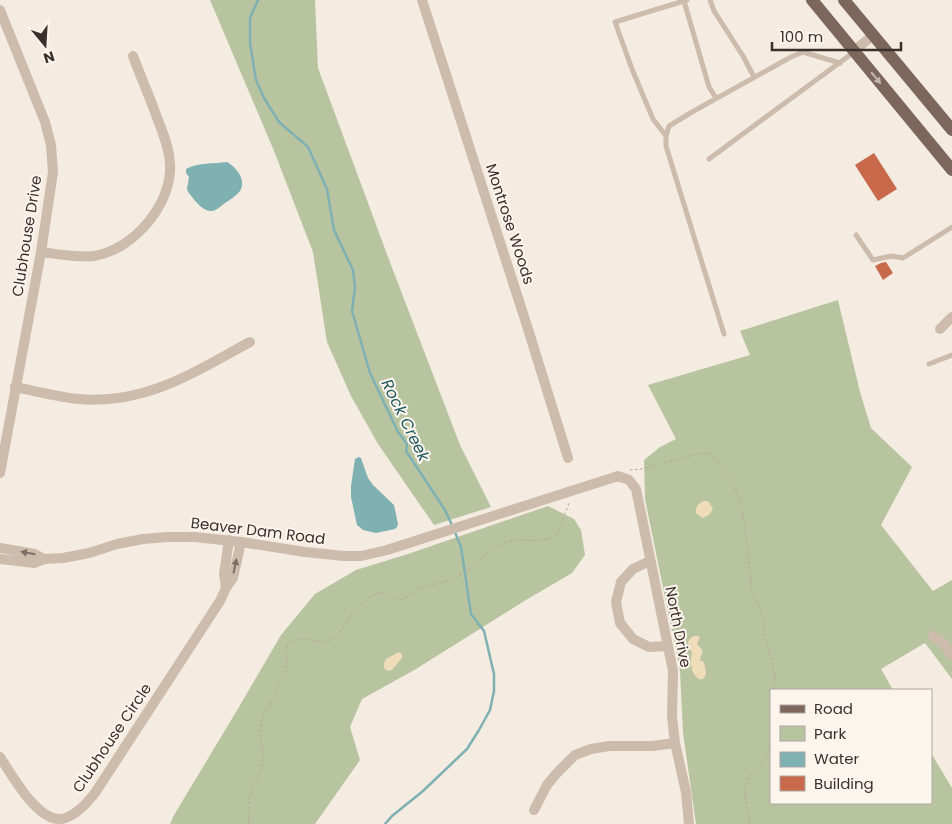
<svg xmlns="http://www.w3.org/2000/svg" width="952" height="824" font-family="Poppins,sans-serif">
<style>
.green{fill:#b8c4a0}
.sand{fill:#efdcb8}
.water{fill:#7fb0b2}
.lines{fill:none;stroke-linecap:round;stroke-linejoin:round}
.stream{stroke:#7fb0b2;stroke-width:2.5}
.building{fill:#c8694b}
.path{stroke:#b9a596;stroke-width:1;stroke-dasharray:2.5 2.5;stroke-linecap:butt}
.lane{stroke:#cdbbac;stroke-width:5}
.street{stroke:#cdbbac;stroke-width:10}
.primary{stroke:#7d675c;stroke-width:12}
.oneway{fill:#c2b5ac}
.oneway2{fill:#7d6f65}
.labels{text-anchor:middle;stroke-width:4;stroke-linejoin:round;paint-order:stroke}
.street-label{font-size:15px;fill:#3b302b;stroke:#fbf5ee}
.water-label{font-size:16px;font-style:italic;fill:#1f5a5e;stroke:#fbf5ee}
</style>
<rect width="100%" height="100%" fill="#f4ebe1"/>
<!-- green -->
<g class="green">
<path d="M 210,0 L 315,0 L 318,68 L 391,265 L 460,445 L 491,507 L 434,525 L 378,444 L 351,396 L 327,342 L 313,252 L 274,151 Z"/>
<path d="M 838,300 L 860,392 L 871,428 L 912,467 L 881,525 L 933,591 L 952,580 L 952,679 L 925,643 L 881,669 L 893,690 L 771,690 L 771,803 L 931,803 L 931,753 L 952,788 L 952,824 L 696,824 L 683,733 L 680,671 L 645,499 L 644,460 L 660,447 L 676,439 L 648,385 L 750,355 L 740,331 Z"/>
<path d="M 548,506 L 574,519 L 581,530 L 585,555 L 572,573 L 526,600 L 416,669 L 362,699 L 350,727 L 360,760 L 315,824 L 170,824 L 174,815 L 239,707 L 281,635 L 315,594 L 356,570 L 408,554 Z"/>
</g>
<!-- sand -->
<g class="sand">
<path d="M 704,501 L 708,501 L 713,509 L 709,515 L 702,518 L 696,513 C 695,506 699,503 704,501 Z"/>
<path d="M 694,636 L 698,636 L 700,637 L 697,644 C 706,654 702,648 700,661 L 703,661 C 715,689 685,684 692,652 C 687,646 686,639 694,636 Z"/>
<path d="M 398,652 L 402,654 L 402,658 L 392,670 L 388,671 L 384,668 L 384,663 L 387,658 L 394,655 Z"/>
</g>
<!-- water -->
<g class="water">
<path d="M 227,162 C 236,167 247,180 240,191 C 236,196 230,200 225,203 C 222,205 216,211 212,211 C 202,212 194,199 188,192 L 187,189 L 189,177 L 186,173 L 186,169 C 199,162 213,164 227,162 Z"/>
<path d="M 359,457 L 361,458 L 368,478 L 373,485 L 394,505 L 398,524 L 397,527 L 395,529 L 376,533 L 363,530 L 357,525 L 351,497 L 351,486 L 355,459 Z"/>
</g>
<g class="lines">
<!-- stream -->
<g class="stream">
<path d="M 258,0 L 250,18 L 250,43 L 256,80 L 264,98 L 279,122 L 308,147 L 327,189 L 334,230 L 353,270 L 355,287 L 352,311 L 370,373 L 398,432 L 407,444 L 406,451 L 445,510 L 452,525"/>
<path d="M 385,824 L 392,816 L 423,791 L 467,749 L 479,730 L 490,710 L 494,691 L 494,674 L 484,631 L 471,614 L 461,547 L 454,530"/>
</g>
</g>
<!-- building -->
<g class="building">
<path d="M 874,153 L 897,189 L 878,201 L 855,165 Z"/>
<path d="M 886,262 L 893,273 L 883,280 L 875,266 L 881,263 Z"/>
</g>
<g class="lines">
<!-- path -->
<g class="path">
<path d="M 630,470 L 641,469 L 690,456 L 704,453 L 713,455 L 721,465 L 735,487 L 743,513 L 752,590 L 761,612 L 764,622 L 764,633 L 775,674 L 774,690"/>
<path d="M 249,824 L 248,810 L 250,795 L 263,763 C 264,750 259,738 261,725 C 262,714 269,707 274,698 C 276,693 276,688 278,683 C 280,678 284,674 286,670 C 289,661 282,647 292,641 C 306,633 320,650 336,636 C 343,630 345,624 349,617 C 356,607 370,595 382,592 C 388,594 394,600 400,600 C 406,599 413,591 420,589 C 434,583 450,582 463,573 C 477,563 490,548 507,542 C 523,537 545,546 558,533 L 569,503"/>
<path d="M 750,824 L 745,796 L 746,784 L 750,775 L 760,767 L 771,748"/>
</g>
<!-- lane -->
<g class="lane">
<path d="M 710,0 L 714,11 L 743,56 L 754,77"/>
<path d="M 684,1 L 709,87 L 716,98"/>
<path d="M 666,136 L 653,119 L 632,69 L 615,22 L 687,0"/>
<path d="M 709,159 L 854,52"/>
<path d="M 856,235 L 873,260 L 891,256 L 903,258 L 952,227"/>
<path d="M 724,334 L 666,146 L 666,136 L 669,126 L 692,112 L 791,57 L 803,52 L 840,63"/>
<path d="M 929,364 L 952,355"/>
</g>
<!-- street -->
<g class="street">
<path d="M 422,0 L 528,329 L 568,458"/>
<path d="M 0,10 L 45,122 L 51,145 L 53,172 L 41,252 L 0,473"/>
<path d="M 854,51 L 873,35"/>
<path d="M 41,252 C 58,254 77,258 94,256 C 133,250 173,204 170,163 C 169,145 161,129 155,112 C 148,93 140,75 133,56"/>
<path d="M 940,329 L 952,317"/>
<path d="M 15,387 C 36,391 58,397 79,399 C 146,405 194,372 250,342"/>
<path d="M 0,548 L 35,554 L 44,559 L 34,563 L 0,559"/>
<path d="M 44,559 L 63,558 L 89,553 L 117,544 L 143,539 L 168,537 L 195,537 L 241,542 L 305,552 L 344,556 L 361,556 L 387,550 L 618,476 L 629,480 L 636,489 L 673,671 L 672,717 L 675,743 L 686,792 L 689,824"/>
<path d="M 650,561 L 633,569 L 621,582 L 616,602 L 620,623 L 633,639 L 649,647 L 668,646"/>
<path d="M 226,588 L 224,574 L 229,540"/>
<path d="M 933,636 L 943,643 L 952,655"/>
<path d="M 0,757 C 12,775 37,821 61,819 C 75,817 87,803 95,793 L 220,601 L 226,588 L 233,578 L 241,542"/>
<path d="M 534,810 L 547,785 L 556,774 L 575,755 L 591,749 L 609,746 L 652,746 L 675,743"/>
</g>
<!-- primary -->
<g class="primary">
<path d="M 812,0 L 952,170"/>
<path d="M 844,0 L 952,130"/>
</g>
</g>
<!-- one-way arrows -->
<defs><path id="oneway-solid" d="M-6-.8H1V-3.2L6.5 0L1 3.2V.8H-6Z" transform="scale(1.25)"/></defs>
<use class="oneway" href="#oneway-solid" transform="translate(876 78) rotate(50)"/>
<g class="oneway2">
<use href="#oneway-solid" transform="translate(28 553) rotate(-170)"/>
<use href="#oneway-solid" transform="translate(235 566) rotate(-78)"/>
</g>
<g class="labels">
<!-- street labels -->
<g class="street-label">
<text transform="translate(510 224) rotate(72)" y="5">Montrose Woods</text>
<text transform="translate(27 236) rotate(-81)" y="5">Clubhouse Drive</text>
<text transform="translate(258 531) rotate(7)" y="5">Beaver Dam Road</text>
<text transform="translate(678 627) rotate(79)" y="5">North Drive</text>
<text transform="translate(112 738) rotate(-56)" y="5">Clubhouse Circle</text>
</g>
<!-- water labels -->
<g class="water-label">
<text transform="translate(406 420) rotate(64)" y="6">Rock Creek</text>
</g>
</g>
<!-- legend -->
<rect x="770" y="689" width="162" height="115" fill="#fbf5ee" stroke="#aea6a0"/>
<rect x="780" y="705" width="25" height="8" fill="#7d675c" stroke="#aea6a0"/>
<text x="814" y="714" font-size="15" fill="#3b302b">Road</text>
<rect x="780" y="726" width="25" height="15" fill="#b8c4a0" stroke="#aea6a0"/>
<text x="814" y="739" font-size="15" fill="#3b302b">Park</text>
<rect x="780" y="752" width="25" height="15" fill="#7fb0b2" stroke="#aea6a0"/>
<text x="814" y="764" font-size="15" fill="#3b302b">Water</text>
<rect x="780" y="776" width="25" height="15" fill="#c8694b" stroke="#aea6a0"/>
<text x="814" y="789" font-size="15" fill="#3b302b">Building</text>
<!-- north arrow -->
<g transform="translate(45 45) rotate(162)" stroke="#fbf5ee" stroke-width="4" paint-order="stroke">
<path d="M0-4L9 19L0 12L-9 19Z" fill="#3b302b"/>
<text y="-8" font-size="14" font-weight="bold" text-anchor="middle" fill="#3b302b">N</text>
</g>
<!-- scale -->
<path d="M772 42v8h129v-8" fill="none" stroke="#3b302b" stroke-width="2.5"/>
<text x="780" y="42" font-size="15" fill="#3b302b" stroke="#fbf5ee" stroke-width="4" paint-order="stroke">100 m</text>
</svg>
